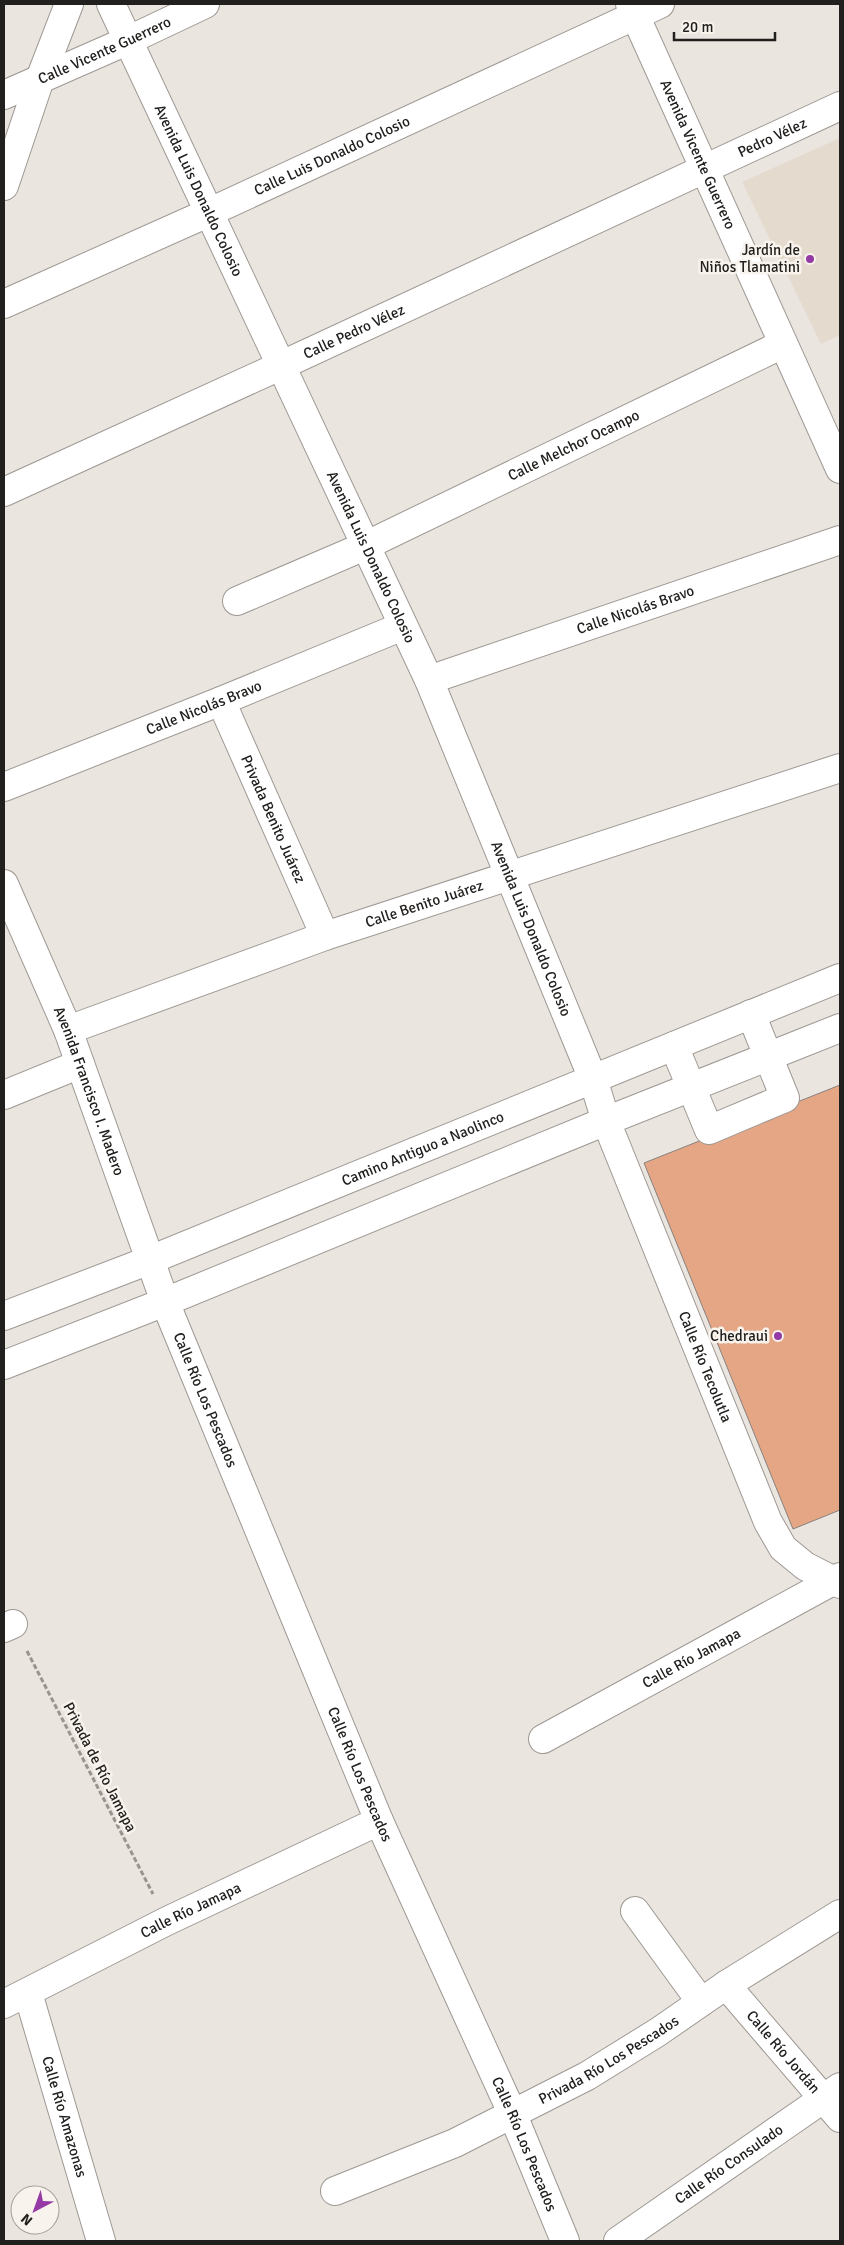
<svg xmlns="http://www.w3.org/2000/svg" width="844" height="2245" font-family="Signika,sans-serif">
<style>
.built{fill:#e5dace}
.building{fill:#e5a686;stroke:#88817d}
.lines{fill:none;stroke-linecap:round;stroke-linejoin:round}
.minor-casing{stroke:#9e9893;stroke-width:30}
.major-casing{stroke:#9e9893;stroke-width:30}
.path{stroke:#989490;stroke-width:3;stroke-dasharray:5 2.5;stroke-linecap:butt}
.minor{stroke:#fff;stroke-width:28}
.major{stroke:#fff;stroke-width:28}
.poi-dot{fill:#953aa5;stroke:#f8f3ed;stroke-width:2}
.labels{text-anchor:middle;stroke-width:5;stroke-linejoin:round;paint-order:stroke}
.street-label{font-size:15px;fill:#22201e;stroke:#f8f3ed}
.poi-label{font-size:15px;fill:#22201e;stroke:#f8f3ed;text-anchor:end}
</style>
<rect width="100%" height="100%" fill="#ebe5e0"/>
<!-- built -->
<path class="built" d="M 840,138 L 840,335 L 821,344 L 742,182 Z"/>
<!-- building -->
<path class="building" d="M 840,1085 L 840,1510 L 793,1529 L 644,1163 Z"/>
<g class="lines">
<!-- minor casing -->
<g class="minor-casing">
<g id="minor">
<path id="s1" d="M 111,4 L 429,680 L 593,1079"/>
<path id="s2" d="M 630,4 L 840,469"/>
<path id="s3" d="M 4,95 L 129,40 L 205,4"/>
<path d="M 4,186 L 40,79 L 69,4"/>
<path id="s4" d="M 4,304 L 210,212 L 660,4"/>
<path id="s5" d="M 4,492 L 280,366 L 840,106"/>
<path id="s6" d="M 237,601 L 365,546 L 783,344"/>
<path id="s7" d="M 429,680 L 840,540"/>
<path id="s8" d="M 221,701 L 325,936"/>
<path id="s9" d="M 4,787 L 221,701 L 403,626"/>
<path id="s10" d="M 4,884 L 68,1030 L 165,1302 L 379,1821 L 513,2115 L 565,2241"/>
<path id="s11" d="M 68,1030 L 325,936 L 840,768"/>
<path d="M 674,1046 L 709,1130 L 785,1098 L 751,1014"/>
<path d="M 4,1095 L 80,1064"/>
<path d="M 4,1628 L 13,1624"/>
<path id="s12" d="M 543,1739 L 840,1577"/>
<path d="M 635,1911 L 701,2002"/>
<path id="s13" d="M 726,1985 L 840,2118"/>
<path id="s14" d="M 28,1993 L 101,2241"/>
<path id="s15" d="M 4,2004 L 167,1921 L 379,1821"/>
<path id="s16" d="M 335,2191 L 455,2143 L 587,2076 L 658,2032 L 726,1985 L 840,1914"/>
<path id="s17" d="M 618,2241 L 840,2087"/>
</g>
</g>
<!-- major casing -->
<g class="major-casing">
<g id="major">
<path id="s18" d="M 593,1079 L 606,1121 L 768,1522 L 783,1548 L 805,1566 L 840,1584"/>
<path id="s19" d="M 4,1316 L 150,1260 L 840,978"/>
<path d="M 4,1365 L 165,1302 L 606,1121 L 840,1028"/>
</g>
</g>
<!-- path -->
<path class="path" d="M 27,1651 L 153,1894"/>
<!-- minor -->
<use href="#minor" class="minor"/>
<!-- major -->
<use href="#major" class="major"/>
</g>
<!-- markers -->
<g class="poi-dot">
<circle cx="810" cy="259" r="5"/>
<circle cx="778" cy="1336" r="5"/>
</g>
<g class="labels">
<!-- street labels -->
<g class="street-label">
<text dy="5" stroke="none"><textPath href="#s3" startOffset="110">Calle Vicente Guerrero</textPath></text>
<text dy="5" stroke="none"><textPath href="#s5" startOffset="846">Pedro Vélez</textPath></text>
<text dy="5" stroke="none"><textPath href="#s2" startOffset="165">Avenida Vicente Guerrero</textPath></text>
<text dy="5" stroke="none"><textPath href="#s4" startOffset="360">Calle Luis Donaldo Colosio</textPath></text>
<text dy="5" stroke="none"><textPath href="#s1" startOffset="206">Avenida Luis Donaldo Colosio</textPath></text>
<text dy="5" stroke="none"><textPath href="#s5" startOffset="385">Calle Pedro Vélez</textPath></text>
<text dy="5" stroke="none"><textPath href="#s6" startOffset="371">Calle Melchor Ocampo</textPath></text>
<text dy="5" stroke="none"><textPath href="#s1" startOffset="611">Avenida Luis Donaldo Colosio</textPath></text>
<text dy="5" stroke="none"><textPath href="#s7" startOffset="218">Calle Nicolás Bravo</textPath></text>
<text dy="5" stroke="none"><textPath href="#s9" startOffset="215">Calle Nicolás Bravo</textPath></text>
<text dy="5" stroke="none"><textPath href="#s8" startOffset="129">Privada Benito Juárez</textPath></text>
<text dy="5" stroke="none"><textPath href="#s11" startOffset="378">Calle Benito Juárez</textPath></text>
<text dy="5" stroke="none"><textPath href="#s1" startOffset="1016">Avenida Luis Donaldo Colosio</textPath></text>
<text dy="5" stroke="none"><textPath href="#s10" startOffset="224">Avenida Francisco I. Madero</textPath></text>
<text dy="5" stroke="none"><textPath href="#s19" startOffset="451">Camino Antiguo a Naolinco</textPath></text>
<text dy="5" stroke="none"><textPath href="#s18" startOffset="309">Calle Río Tecolutla</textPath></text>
<text dy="5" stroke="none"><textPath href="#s10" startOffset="554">Calle Río Los Pescados</textPath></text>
<text dy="5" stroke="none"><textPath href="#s12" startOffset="169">Calle Río Jamapa</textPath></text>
<text transform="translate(100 1767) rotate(63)" y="5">Privada de Río Jamapa</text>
<text dy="5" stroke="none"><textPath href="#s10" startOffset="959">Calle Río Los Pescados</textPath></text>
<text dy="5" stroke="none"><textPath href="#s15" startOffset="209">Calle Río Jamapa</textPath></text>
<text dy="5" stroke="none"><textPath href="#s13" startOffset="88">Calle Río Jordán</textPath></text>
<text dy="5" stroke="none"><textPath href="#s16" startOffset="304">Privada Río Los Pescados</textPath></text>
<text dy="5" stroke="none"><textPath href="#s14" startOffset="129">Calle Río Amazonas</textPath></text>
<text dy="5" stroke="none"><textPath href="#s10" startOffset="1364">Calle Río Los Pescados</textPath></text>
<text dy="5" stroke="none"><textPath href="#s17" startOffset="135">Calle Río Consulado</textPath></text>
</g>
<!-- poi labels -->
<g class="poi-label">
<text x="800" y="255">Jardín de<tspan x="800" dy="17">Niños Tlamatini</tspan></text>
<text x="768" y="1341">Chedraui</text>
</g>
</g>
<!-- border -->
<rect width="844" height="2245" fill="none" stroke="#22201e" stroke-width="10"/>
<!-- north arrow -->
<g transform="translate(35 2210) rotate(221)"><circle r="24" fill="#f8f3ed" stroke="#a29f9a"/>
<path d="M0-4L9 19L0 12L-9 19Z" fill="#953aa5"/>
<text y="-8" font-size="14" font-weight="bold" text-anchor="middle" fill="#22201e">N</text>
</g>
<!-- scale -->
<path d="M674 32v8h101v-8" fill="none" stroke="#22201e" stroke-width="2.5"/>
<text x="682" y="32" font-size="15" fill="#22201e" stroke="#f8f3ed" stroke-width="4" paint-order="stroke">20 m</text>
</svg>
